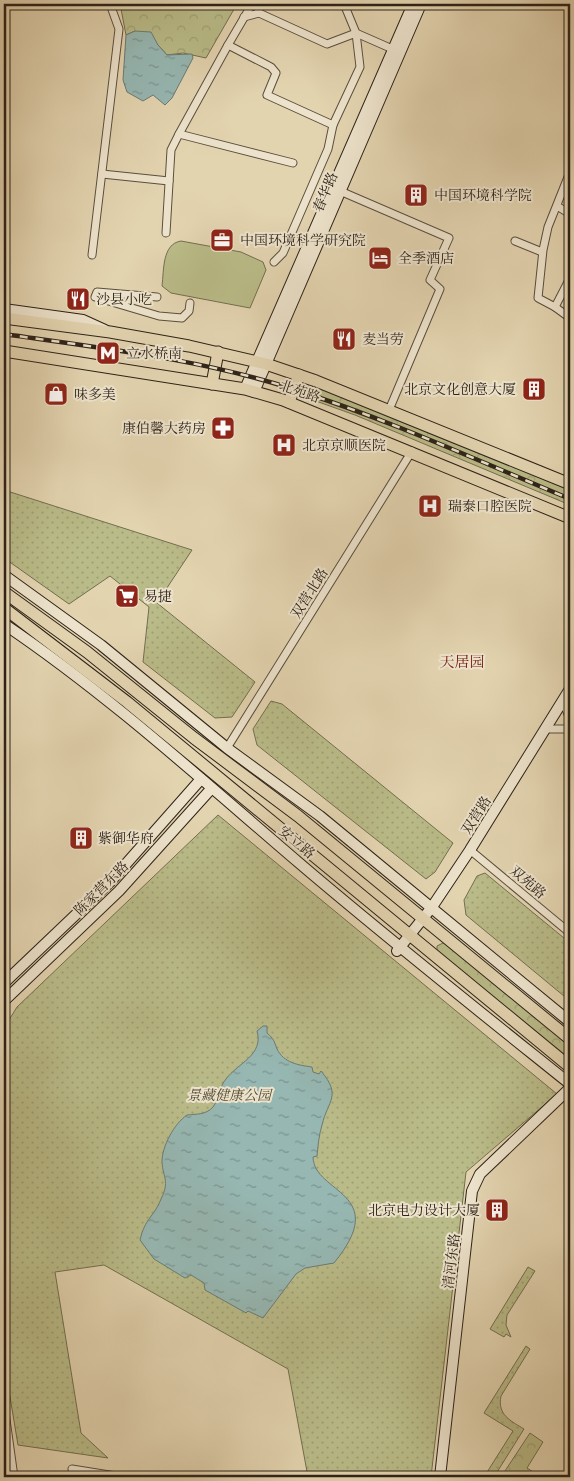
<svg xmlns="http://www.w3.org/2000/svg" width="574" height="1481" font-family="'IM FELL English','Noto Serif SC',serif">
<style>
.grass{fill:#b9bb88;stroke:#736e50}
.forest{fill:url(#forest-crowns);stroke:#736e50}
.park{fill:url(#park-dots);stroke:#736e50}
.water{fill:url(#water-ripples);stroke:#6c7b74}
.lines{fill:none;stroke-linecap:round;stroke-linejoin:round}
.street-casing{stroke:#5a4e3e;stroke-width:9}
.secondary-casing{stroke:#2d2218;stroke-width:12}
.primary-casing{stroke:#2d2218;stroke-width:13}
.street{stroke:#ede3cc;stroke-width:7}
.secondary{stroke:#ede3cc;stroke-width:10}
.primary{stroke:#e3d4b0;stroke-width:11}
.rail-casing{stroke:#2d2218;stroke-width:4.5}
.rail{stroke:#ede3cc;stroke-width:2.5;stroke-dasharray:8;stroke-linecap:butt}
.labels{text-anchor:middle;stroke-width:4;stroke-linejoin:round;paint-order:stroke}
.street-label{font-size:14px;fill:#2d2218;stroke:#ede3cc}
.poi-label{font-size:14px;fill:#2d2218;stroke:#ede3cc;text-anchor:start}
.park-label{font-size:14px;font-style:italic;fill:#504834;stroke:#ede3cc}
.neighbourhood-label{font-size:15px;fill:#7a1f14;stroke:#ede3cc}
</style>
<defs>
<pattern id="forest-crowns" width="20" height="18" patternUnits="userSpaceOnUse" patternTransform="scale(1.25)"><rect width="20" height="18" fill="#b9bb88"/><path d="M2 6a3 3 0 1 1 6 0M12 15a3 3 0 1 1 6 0" fill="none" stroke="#9fa075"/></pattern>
<pattern id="park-dots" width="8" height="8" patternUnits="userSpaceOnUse" patternTransform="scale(1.25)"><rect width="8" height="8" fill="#b9bb88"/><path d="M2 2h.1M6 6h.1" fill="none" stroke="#9fa075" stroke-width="1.8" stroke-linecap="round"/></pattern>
<pattern id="water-ripples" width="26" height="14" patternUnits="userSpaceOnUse" patternTransform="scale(1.25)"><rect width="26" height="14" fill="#96b7b2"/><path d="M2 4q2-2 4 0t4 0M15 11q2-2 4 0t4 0" fill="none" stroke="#7b9490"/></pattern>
</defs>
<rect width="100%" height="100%" fill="#e3d4b0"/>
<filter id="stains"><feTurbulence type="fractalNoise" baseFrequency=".004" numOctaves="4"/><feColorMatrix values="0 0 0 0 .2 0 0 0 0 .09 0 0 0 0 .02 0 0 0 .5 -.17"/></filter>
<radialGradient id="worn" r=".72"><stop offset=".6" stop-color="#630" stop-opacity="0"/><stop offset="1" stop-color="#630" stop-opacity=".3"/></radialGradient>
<!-- grass -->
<path class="grass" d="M 181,241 L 241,252 L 263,262 L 266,270 L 250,308 L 171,293 L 162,286 C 164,270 162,244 181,241 Z"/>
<!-- forest -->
<g class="forest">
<path d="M 122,4 L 166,4 L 171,7 L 173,4 L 237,4 L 206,58 L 183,53 L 167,55 L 158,45 L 135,31 L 126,35 L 121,9 Z"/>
<path d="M 304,383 L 377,410 L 570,490 L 570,505 L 355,415 L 299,395 L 298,388 Z"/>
<path d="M 445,942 L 570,1045 L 570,1061 L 437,952 L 437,946 Z"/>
<path d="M 530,1433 L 543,1442 L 527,1468 L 541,1477 L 501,1477 Z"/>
</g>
<!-- park -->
<g class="park">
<path d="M 4,490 L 192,550 L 157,603 L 255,682 L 232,717 L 215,718 L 143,662 L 149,607 L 110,576 L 69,604 L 4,558 Z"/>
<path d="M 271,701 L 282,704 L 453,843 L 435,872 L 426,879 L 257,745 L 253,729 Z"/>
<path d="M 218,815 L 557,1094 L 466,1172 L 431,1477 L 308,1477 L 288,1369 L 104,1265 L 55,1272 L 81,1433 L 108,1458 L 18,1445 L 4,1361 L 4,1028 L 17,1007 Z"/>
<path d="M 485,873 L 570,943 L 570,1001 L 466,915 L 464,900 L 477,876 Z"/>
<path d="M 528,1267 L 535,1271 L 507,1315 L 506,1325 L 511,1337 L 506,1334 L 504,1337 L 490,1329 Z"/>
<path d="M 526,1346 L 530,1349 L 501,1396 C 497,1415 511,1421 524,1429 L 494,1477 L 484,1477 L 513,1431 L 484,1413 Z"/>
</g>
<!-- water -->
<g class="water">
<path d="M 135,31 L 151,32 L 158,45 L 167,55 L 192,54 L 193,58 L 172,98 L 165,105 L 153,95 L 143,101 L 127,92 L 123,80 L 126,35 Z"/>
<path d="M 263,1026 L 267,1026 L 267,1033 C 274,1039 274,1041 277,1049 C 284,1063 298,1065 312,1067 L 313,1072 L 319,1074 L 321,1071 C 342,1096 328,1100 322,1125 C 319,1135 318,1145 317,1156 L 313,1157 C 314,1194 392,1192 334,1263 L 305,1268 L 296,1274 L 263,1318 L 248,1311 L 246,1313 L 205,1290 L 204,1283 L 191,1275 L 185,1278 L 154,1259 L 140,1240 C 145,1218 154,1217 161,1199 C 170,1181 163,1178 162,1162 C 162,1146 174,1124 187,1115 C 196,1114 206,1115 213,1107 C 219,1099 219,1087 226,1079 C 238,1063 264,1055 257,1031 Z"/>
</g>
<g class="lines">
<!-- street casing -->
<g class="street-casing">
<g id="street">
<path d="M 252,4 L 228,45 L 271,67 L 276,73 L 267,95 L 333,125 L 360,67 L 356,33 L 344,4"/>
<path d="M 259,13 L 327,44 L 356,33 L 397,51"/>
<path d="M 244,17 L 259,13 L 257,4"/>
<path d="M 179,134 L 228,45"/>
<path d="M 102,174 L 169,181"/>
<path d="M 340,191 L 449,238 L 430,280 L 440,289 L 389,410"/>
<path d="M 557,206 L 570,214"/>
<path d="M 166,233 L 171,150 L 179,134 L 293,163"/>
<path d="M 515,241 L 542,252"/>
<path d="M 92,255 L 119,29 L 110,4"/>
<path d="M 274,262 L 283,253 L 328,149 L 333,125"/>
<path d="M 570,278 L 555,307 L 570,318"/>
<path d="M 157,297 L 97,292 L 95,297 L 159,316 L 182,318 L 189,311 L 190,303"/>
<path d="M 555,307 L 538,298 L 543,250 L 548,227 L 570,172"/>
<path d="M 563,702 L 570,719"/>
<path d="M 547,729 L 570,729"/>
<path d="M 227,748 L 412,451"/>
<path d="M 470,850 L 570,933"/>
<path d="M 4,1405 L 14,1477"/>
<path d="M 74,1477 L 72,1469 L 122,1477"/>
</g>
</g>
<!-- secondary casing -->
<g class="secondary-casing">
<g id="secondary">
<path d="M 4,309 L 83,320 L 105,330"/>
<path d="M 245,389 L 413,4"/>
<path d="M 254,392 L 421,4"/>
<path d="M 4,575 L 101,645 L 227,748 L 320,816 L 570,1022"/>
<path d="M 4,624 C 109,695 202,780 298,862 C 387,938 479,1011 570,1084"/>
<path d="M 397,951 L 432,907 L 470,850 L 570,689"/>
<path d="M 4,983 L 110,882 L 201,779"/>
<path d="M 4,1001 L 119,891 L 211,789"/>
<path d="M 440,1477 L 472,1191 L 480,1174 L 570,1088"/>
</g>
</g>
<!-- primary casing -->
<g class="primary-casing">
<g id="primary">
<path d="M 4,318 L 110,332 L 189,346 L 266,364 L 316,381 L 570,484"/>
<path d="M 4,351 L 245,389 L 283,400 L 570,518"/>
<path d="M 212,384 L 218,352"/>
<path d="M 289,402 L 299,375"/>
<path d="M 4,592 L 87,652 L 194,738 L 298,816 L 570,1039"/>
<path d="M 4,608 L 127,702 L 570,1067"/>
</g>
</g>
<!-- street -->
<use href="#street" class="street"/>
<!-- secondary -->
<use href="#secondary" class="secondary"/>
<!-- primary -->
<use href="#primary" class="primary"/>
<!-- rail casing -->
<g class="rail-casing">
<path id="rail" d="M 4,334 C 100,348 200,359 293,389 C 387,419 479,461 570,499"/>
</g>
<!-- rail -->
<use href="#rail" class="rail"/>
</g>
<!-- icons -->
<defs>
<g id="building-square" transform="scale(1.25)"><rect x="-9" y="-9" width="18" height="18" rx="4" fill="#8f2418" stroke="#ede3cc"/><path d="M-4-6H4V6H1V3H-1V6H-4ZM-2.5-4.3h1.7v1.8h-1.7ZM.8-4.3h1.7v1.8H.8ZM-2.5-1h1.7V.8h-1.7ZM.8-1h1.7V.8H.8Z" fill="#fff"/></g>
<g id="office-square" transform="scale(1.25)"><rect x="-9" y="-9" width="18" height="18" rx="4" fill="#8f2418" stroke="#ede3cc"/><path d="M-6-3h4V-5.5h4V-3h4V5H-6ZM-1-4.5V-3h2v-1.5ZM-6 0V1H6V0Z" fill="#fff"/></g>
<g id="hotel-square" transform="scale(1.25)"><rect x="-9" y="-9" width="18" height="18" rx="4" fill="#8f2418" stroke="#ede3cc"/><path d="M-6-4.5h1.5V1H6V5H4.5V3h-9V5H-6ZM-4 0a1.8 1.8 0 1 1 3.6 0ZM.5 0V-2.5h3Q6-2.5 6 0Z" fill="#fff"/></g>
<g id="restaurant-square" transform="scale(1.25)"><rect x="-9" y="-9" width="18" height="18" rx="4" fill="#8f2418" stroke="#ede3cc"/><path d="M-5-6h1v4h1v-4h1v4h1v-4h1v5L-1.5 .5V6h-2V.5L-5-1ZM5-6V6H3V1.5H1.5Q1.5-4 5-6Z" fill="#fff"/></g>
<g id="metro-square" transform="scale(1.25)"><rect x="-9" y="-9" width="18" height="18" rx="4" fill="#8f2418" stroke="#ede3cc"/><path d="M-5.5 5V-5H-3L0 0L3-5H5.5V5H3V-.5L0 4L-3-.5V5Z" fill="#fff"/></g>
<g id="shop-square" transform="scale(1.25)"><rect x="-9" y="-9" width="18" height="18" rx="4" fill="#8f2418" stroke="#ede3cc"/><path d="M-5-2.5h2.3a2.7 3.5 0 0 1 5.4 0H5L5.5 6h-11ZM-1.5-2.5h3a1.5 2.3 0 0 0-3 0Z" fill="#fff"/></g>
<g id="pharmacy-square" transform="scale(1.25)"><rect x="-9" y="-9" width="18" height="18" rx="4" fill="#8f2418" stroke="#ede3cc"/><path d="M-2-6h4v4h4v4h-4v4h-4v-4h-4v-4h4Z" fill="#fff"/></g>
<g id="hospital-square" transform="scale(1.25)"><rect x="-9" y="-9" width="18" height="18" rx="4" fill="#8f2418" stroke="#ede3cc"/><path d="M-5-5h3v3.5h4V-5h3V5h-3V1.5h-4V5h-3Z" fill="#fff"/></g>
<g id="supermarket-square" transform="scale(1.25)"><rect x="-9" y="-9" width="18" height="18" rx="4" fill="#8f2418" stroke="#ede3cc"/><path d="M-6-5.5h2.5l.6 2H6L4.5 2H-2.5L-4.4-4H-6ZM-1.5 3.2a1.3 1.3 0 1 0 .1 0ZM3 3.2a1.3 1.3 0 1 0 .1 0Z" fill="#fff"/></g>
</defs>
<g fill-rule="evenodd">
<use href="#building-square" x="416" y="195"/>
<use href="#office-square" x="222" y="240"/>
<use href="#hotel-square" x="380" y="258"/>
<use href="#restaurant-square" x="78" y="299"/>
<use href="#restaurant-square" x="344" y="339"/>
<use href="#metro-square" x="108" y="353"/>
<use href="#building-square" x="534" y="389"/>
<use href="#shop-square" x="56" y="394"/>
<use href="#pharmacy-square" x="223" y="428"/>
<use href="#hospital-square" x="284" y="445"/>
<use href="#hospital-square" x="430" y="506"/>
<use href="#supermarket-square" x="127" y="596"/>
<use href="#building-square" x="81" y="838"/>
<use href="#building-square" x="497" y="1210"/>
</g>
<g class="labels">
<!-- street labels -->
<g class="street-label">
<text transform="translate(325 192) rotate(-67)" y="5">春华路</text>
<text transform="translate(300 391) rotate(19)" y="5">北苑路</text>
<text transform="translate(309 593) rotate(-58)" y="5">双营北路</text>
<text transform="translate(476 815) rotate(-58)" y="5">双营路</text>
<text transform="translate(297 842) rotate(40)" y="5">安立路</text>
<text transform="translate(528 882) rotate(40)" y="5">双苑路</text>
<text transform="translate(101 888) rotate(-45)" y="5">陈家营东路</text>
<text transform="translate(451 1261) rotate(-83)" y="5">清河东路</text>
</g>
<!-- poi labels -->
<g class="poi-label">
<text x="434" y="200">中国环境科学院</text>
<text x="240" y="245">中国环境科学研究院</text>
<text x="398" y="263">全季酒店</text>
<text x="96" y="304">沙县小吃</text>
<text x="362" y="344">麦当劳</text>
<text x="126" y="358">立水桥南</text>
<text x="516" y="394" text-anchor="end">北京文化创意大厦</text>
<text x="74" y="399">味多美</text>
<text x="206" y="433" text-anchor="end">康伯馨大药房</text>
<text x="302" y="450">北京京顺医院</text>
<text x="448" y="511">瑞泰口腔医院</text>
<text x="144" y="601">易捷</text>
<text x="98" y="843">紫御华府</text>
<text x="480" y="1215" text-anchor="end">北京电力设计大厦</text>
</g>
<!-- park labels -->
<g class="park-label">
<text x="229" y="1100">景藏健康公园</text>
</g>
<!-- neighbourhood labels -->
<g class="neighbourhood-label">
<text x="462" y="667">天居园</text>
</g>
</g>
<!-- margin -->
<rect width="574" height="1481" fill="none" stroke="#e3d4b0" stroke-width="20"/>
<rect x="5" y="5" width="564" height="1471" fill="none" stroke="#2d2218" stroke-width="2.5"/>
<rect x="10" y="10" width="554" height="1461" fill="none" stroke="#2d2218"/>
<rect width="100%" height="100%" filter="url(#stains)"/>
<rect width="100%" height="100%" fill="url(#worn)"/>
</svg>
